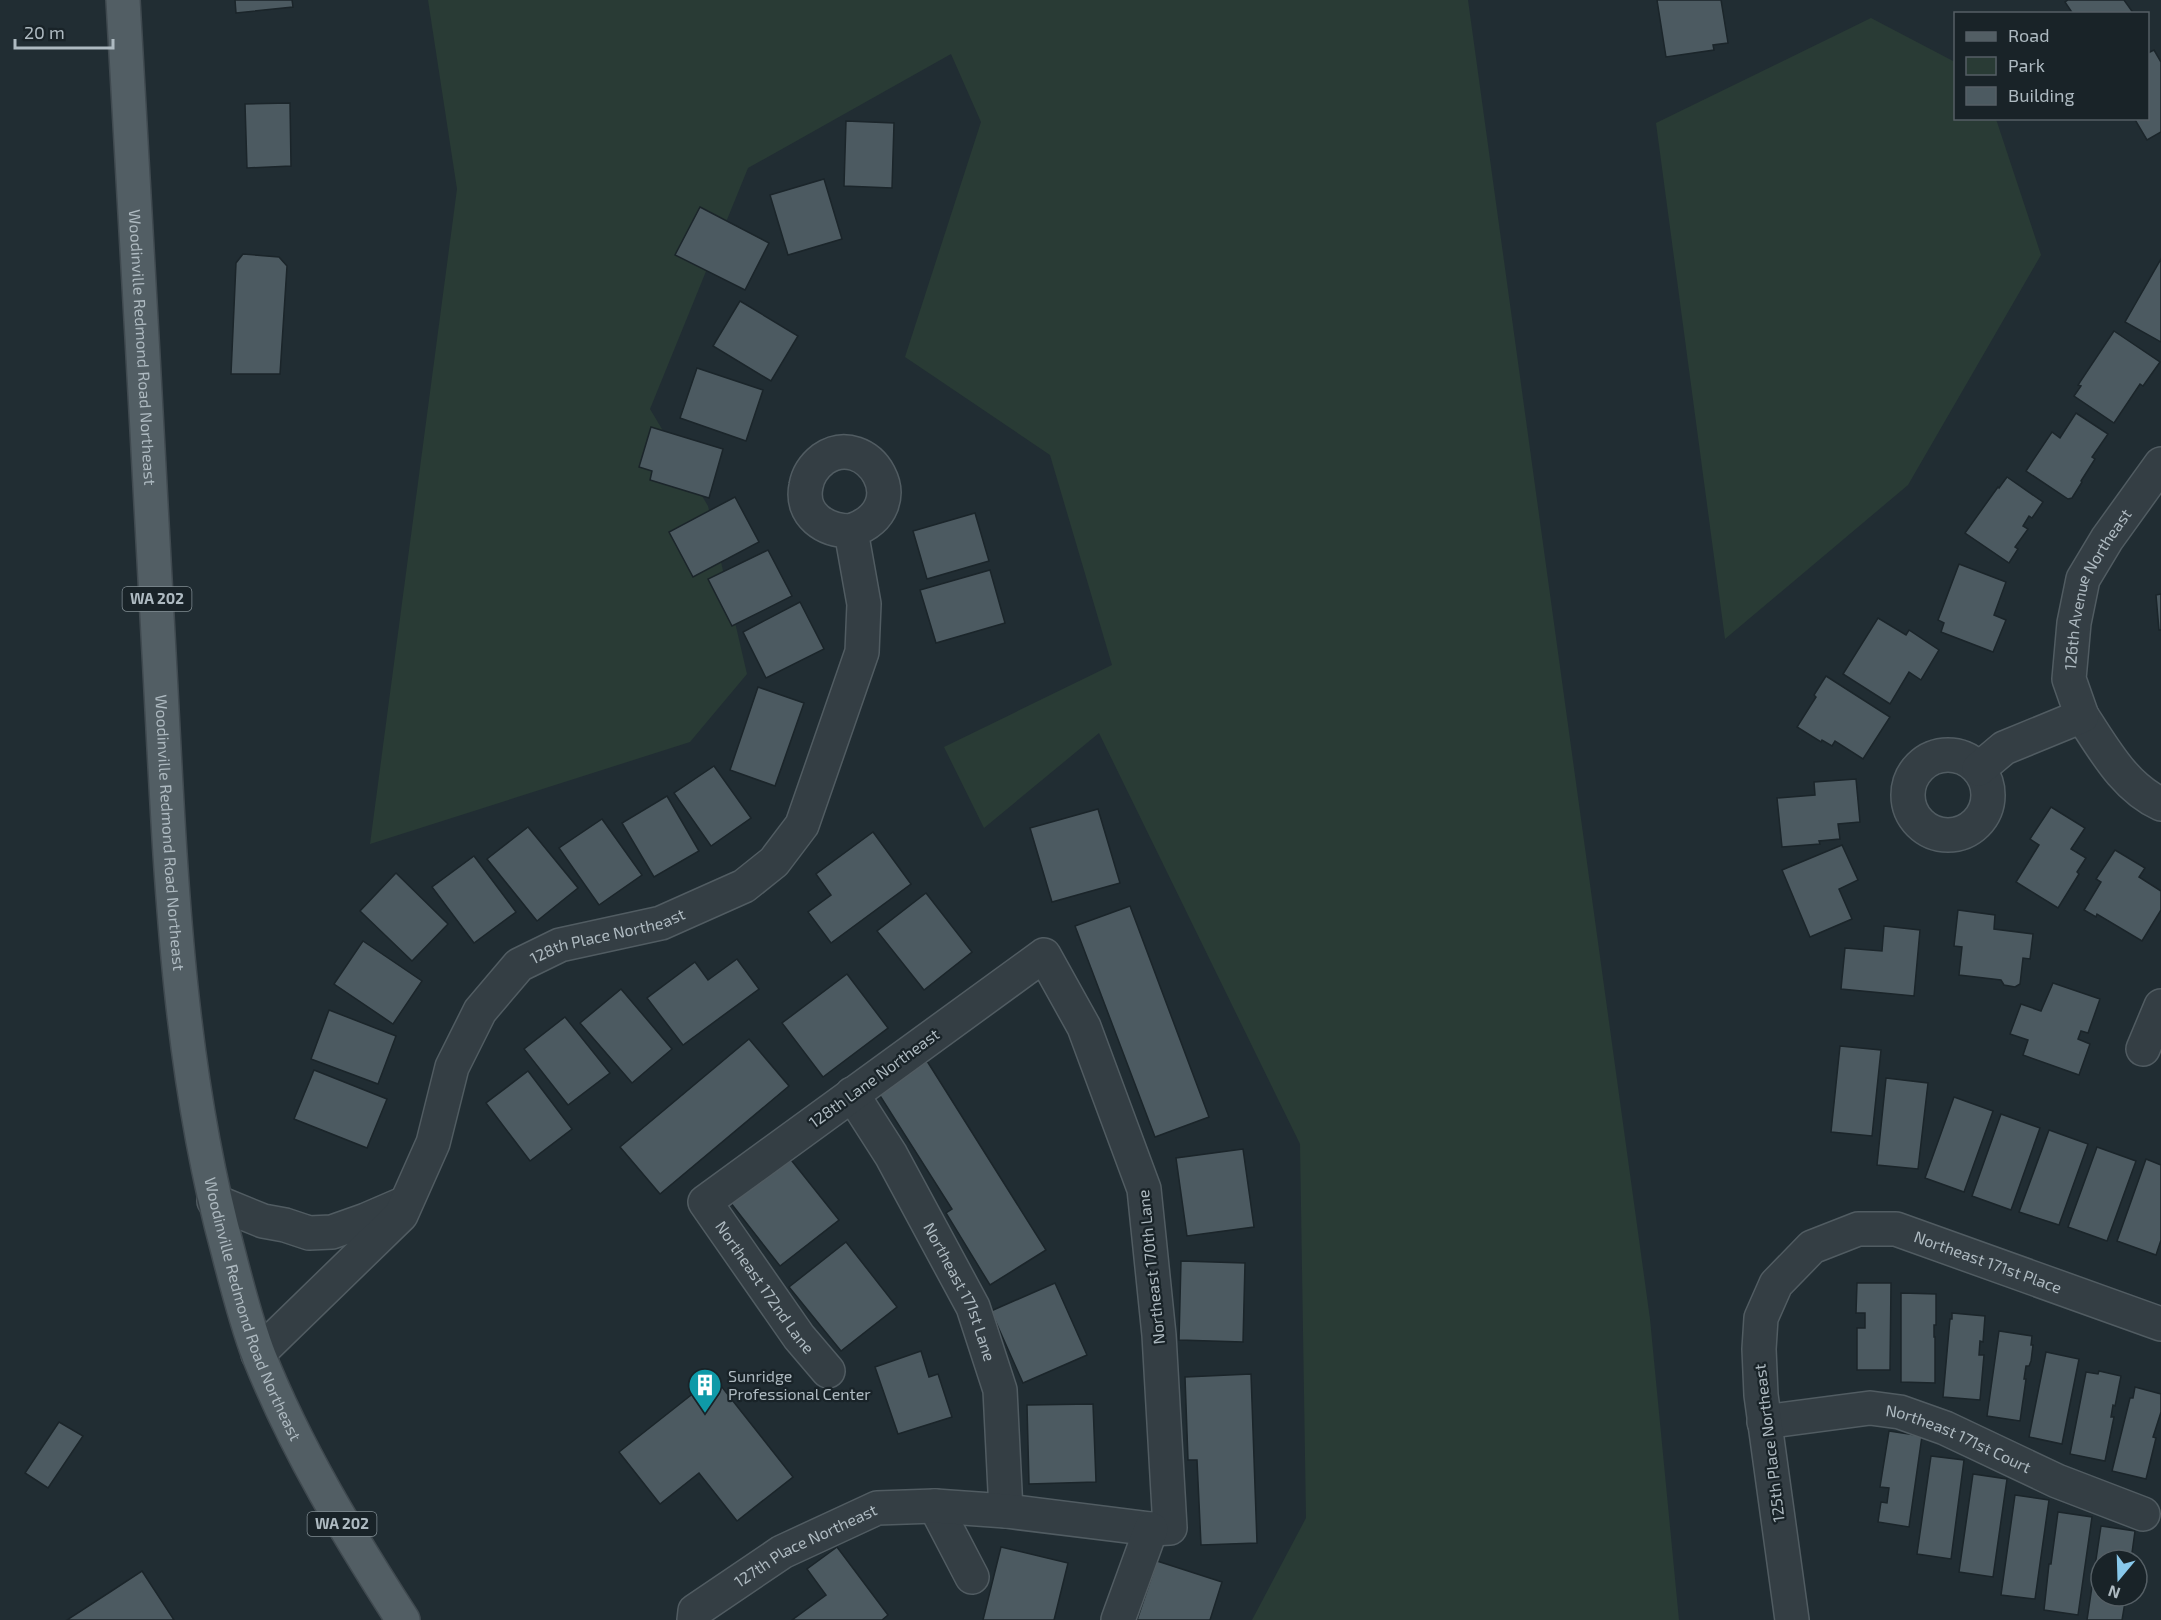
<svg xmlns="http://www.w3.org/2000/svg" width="2161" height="1620" font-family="'Exo 2',sans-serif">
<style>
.green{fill:#293b35}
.building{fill:#4c5a61;stroke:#1b252a;stroke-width:1.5}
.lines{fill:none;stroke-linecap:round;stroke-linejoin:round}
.minor-casing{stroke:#515c62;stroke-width:36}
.major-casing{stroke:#404a50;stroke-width:36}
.minor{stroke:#343e44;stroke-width:33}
.major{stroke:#525e64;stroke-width:33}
.labels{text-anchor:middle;stroke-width:4.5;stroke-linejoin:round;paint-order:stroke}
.shield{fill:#192328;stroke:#818d93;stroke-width:1.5}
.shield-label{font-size:15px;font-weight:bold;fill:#aebac1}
.street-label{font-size:16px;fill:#aebac1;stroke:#192328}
.poi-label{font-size:16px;fill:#aebac1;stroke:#192328;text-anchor:start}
</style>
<rect width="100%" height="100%" fill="#212d33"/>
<!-- green -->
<g class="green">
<path d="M 428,0 L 1468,0 L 1650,1319 L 1679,1620 L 1252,1620 L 1306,1518 L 1300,1144 L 1099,733 L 984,828 L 944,747 L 1112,665 L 1050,455 L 905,357 L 981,122 L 951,54 L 748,168 L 650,409 L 708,506 L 747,674 L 690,742 L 370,844 L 457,189 Z"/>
<path d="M 1871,18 L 1955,62 L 1956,118 L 1996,119 L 2041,255 L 1908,485 L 1725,639 L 1656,123 Z"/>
</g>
<!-- building -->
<g class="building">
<path d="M 235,0 L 292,0 L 293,7 L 236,13 Z"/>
<path d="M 1657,0 L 1721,0 L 1728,43 L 1713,45 L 1714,50 L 1666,57 Z"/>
<path d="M 2068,0 L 2124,0 L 2134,14 L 2073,14 L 2065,2 Z"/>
<path d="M 2154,50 L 2161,62 L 2161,132 L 2147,140 L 2134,118 L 2148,118 L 2148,53 Z"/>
<path d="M 290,103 L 291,166 L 247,168 L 245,104 Z"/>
<path d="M 846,121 L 894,123 L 892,188 L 844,186 Z"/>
<path d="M 824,179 L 842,239 L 788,255 L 770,195 Z"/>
<path d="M 700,207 L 769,243 L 745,290 L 675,255 Z"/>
<path d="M 243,254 L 279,257 L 287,266 L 280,374 L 231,374 L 236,263 Z"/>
<path d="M 2161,259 L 2161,342 L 2125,322 Z"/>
<path d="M 740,301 L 798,336 L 771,381 L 713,346 Z"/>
<path d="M 2114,331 L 2160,362 L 2143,386 L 2140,384 L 2114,423 L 2074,396 L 2081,386 L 2078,385 Z"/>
<path d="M 697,368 L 763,390 L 746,441 L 680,418 Z"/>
<path d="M 2076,413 L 2108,434 L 2092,457 L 2095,459 L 2081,481 L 2082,482 L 2072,498 L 2068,499 L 2026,471 L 2052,432 L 2060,438 Z"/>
<path d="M 651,427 L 723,449 L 709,498 L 650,480 L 652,471 L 639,467 Z"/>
<path d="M 2007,477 L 2043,502 L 2032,518 L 2029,516 L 2023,526 L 2028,529 L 2015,547 L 2018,549 L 2009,563 L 1965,533 L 1998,487 L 1999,488 Z"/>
<path d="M 735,497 L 759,542 L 693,577 L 669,532 Z"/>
<path d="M 975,513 L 989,561 L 927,579 L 913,531 Z"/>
<path d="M 768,550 L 792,596 L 732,626 L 708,579 Z"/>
<path d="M 1959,564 L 2006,582 L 1994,615 L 2006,620 L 1993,652 L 1941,632 L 1944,623 L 1938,620 Z"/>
<path d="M 990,570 L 1005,623 L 936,643 L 920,590 Z"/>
<path d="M 2161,594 L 2161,630 L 2159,630 L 2156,595 Z"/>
<path d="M 800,602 L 824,649 L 766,678 L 743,632 Z"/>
<path d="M 1878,618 L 1906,635 L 1909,630 L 1939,650 L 1921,680 L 1909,672 L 1890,704 L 1843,674 Z"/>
<path d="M 1826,676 L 1890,717 L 1863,759 L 1835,741 L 1832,746 L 1822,740 L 1821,742 L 1797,727 L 1816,697 L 1814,695 Z"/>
<path d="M 758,687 L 804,703 L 775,786 L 730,770 Z"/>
<path d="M 714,766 L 751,818 L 711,846 L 674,793 Z"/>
<path d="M 1856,779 L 1860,822 L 1838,824 L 1840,839 L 1819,841 L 1820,844 L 1782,847 L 1777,798 L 1815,795 L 1814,782 Z"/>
<path d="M 667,796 L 699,851 L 654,877 L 622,823 Z"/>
<path d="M 2051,807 L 2085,828 L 2071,849 L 2086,858 L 2077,872 L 2079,874 L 2058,908 L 2016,882 L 2039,845 L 2030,839 Z"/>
<path d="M 1098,809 L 1120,883 L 1052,902 L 1030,828 Z"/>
<path d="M 602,819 L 642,875 L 599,905 L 559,848 Z"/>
<path d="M 528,827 L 578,888 L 537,921 L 487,859 Z"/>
<path d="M 873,832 L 911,884 L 831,943 L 808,912 L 831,895 L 816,874 Z"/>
<path d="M 1842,845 L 1858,880 L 1839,889 L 1852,919 L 1810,937 L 1782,870 Z"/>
<path d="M 2115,850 L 2145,868 L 2139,877 L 2161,891 L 2161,910 L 2142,941 L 2097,914 L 2096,917 L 2084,910 L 2101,882 L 2096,879 Z"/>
<path d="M 474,856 L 516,912 L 474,943 L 432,887 Z"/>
<path d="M 396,873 L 448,924 L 412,961 L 360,911 Z"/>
<path d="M 926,893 L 972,952 L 924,990 L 877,931 Z"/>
<path d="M 1130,906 L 1209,1117 L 1155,1137 L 1075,926 Z"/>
<path d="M 1958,910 L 1995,915 L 1994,929 L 2033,934 L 2030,959 L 2023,958 L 2020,984 L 2015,987 L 2004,985 L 2001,980 L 1959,975 L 1962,947 L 1954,946 Z"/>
<path d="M 1884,926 L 1920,930 L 1914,996 L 1841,989 L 1845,948 L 1882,951 Z"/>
<path d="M 363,941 L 422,981 L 393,1024 L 334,984 Z"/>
<path d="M 737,959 L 759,989 L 683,1045 L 647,998 L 695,962 L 708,980 Z"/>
<path d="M 847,974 L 888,1028 L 823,1077 L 782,1023 Z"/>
<path d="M 2053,983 L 2100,999 L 2088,1033 L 2081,1031 L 2078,1039 L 2090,1044 L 2079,1075 L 2023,1055 L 2028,1040 L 2010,1034 L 2021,1004 L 2041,1011 Z"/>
<path d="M 621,989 L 672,1049 L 632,1083 L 580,1023 Z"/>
<path d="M 329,1010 L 396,1036 L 378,1084 L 311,1059 Z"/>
<path d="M 565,1017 L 610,1073 L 568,1105 L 524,1049 Z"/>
<path d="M 749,1039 L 789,1086 L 660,1194 L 620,1147 Z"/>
<path d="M 1840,1046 L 1881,1050 L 1872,1136 L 1831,1132 Z"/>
<path d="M 927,1061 L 1046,1250 L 990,1285 L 946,1213 L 952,1209 L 877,1091 Z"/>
<path d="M 314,1070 L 387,1099 L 367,1148 L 294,1119 Z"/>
<path d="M 528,1071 L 572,1129 L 530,1161 L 486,1103 Z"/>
<path d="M 1886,1078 L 1928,1083 L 1918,1169 L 1877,1165 Z"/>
<path d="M 1954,1097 L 1993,1111 L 1964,1192 L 1925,1178 Z"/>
<path d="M 2001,1114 L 2040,1128 L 2011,1210 L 1972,1196 Z"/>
<path d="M 2049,1130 L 2088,1144 L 2059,1225 L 2019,1212 Z"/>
<path d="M 2097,1147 L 2136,1161 L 2107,1241 L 2068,1227 Z"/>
<path d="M 1243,1149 L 1254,1227 L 1187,1236 L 1176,1158 Z"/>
<path d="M 788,1156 L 839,1220 L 780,1266 L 730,1202 Z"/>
<path d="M 2146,1159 L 2161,1165 L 2161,1240 L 2156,1255 L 2117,1241 Z"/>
<path d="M 846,1242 L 897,1307 L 841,1351 L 789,1287 Z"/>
<path d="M 1181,1261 L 1245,1263 L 1243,1342 L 1179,1340 Z"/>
<path d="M 1055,1283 L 1087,1355 L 1023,1383 L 991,1311 Z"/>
<path d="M 1857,1283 L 1891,1283 L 1890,1370 L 1857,1370 L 1857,1328 L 1865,1328 L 1865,1313 L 1856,1313 Z"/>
<path d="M 1901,1293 L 1936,1294 L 1936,1325 L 1934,1325 L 1934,1337 L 1935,1337 L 1935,1383 L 1901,1382 Z"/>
<path d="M 1952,1313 L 1985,1316 L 1983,1342 L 1980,1341 L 1979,1355 L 1984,1355 L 1980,1400 L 1943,1397 L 1950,1319 L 1952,1319 Z"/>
<path d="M 1999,1331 L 2032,1336 L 2031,1345 L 2033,1345 L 2031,1361 L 2029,1366 L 2026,1366 L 2024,1379 L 2026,1379 L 2020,1421 L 1987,1416 Z"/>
<path d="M 921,1351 L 929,1377 L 938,1374 L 952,1417 L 898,1434 L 875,1367 Z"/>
<path d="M 2046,1352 L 2079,1359 L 2062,1444 L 2029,1437 Z"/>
<path d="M 2099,1371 L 2121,1376 L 2115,1406 L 2113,1405 L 2111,1417 L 2114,1417 L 2105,1461 L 2070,1454 L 2086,1372 L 2098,1374 Z"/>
<path d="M 1251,1374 L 1257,1543 L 1201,1545 L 1197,1460 L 1188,1460 L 1185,1377 Z"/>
<path d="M 714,1377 L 793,1477 L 737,1521 L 699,1473 L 660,1504 L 619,1452 Z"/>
<path d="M 2135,1387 L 2161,1394 L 2161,1412 L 2153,1437 L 2156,1438 L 2146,1479 L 2112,1471 L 2130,1398 L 2133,1398 Z"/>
<path d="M 1093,1404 L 1096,1482 L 1029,1484 L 1027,1405 Z"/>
<path d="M 59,1422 L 83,1436 L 48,1488 L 25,1473 Z"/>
<path d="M 1889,1431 L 1922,1436 L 1909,1527 L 1878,1522 L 1881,1502 L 1887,1503 L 1889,1488 L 1880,1487 Z"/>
<path d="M 1931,1456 L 1964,1460 L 1951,1559 L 1917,1554 Z"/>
<path d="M 1973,1474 L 2007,1479 L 1993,1577 L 1959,1572 Z"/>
<path d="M 2015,1495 L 2049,1500 L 2035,1599 L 2001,1595 Z"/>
<path d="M 2058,1512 L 2092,1517 L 2078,1615 L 2044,1610 L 2049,1564 L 2051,1564 Z"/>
<path d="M 2101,1526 L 2135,1531 L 2131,1560 L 2101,1560 L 2101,1596 L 2126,1596 L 2122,1620 L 2087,1620 Z"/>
<path d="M 837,1547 L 888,1615 L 882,1620 L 792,1620 L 826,1595 L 807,1569 Z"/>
<path d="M 1001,1547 L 1068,1563 L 1054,1620 L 983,1620 Z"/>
<path d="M 1157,1561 L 1222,1582 L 1210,1620 L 1137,1620 Z"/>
<path d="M 142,1571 L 174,1620 L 67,1620 L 110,1592 Z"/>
</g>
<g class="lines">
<!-- minor casing -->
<g class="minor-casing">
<g id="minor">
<path d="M 2082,716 C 2104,749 2124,787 2161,804"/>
<circle cx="1948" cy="795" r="40"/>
<path id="s1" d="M 1979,769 L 2004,748 L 2082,716 L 2069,679 L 2074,623 L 2083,579 L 2107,539 L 2161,464"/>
<path d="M 2143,1049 L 2161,1006"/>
<path id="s2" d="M 852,1094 L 891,1155 L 973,1307 L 1000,1390 L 1006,1511"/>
<path d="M 214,1201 L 263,1221 L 285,1225 L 309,1233 L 332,1232 L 366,1220 L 403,1204"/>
<path id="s3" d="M 258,1354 L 401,1215 L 433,1143 L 452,1067 L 480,1011 L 519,965 L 560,945 L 661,923 L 744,886 L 774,862 L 802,825 L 862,652 L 864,604 L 851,531 C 825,531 800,515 806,486 C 808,474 814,466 823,459 C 867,428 919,507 851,531"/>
<path id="s4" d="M 1764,1422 L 1870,1408 L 1900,1412 L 1945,1428 L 2057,1481 L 2143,1514"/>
<path d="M 935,1506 L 972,1577"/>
<path id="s5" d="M 694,1620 L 695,1611 L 782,1552 L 877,1508 L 935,1506 L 1006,1511 L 1151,1529 L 1170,1528 L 1159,1335 L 1144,1189 L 1084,1027 L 1044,955 L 705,1202 L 799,1337 L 828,1371"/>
<path d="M 1118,1620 L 1151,1529"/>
<path id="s6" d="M 1792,1620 L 1761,1395 L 1759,1349 L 1761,1318 L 1776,1284 L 1812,1247 L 1858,1229 L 1896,1229 L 2161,1324"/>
</g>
</g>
<!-- major casing -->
<g class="major-casing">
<g id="major">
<path id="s7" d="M 123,0 C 135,218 148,435 159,653 C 170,853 175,1057 228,1251 C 237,1286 246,1322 259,1356 C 296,1449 349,1536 403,1620"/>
</g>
</g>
<!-- minor -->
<use href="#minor" class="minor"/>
<!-- major -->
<use href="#major" class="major"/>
</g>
<!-- icons -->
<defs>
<g id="building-pin" transform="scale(1.725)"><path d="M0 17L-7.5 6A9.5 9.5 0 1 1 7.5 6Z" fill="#0f9aa8" stroke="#192328"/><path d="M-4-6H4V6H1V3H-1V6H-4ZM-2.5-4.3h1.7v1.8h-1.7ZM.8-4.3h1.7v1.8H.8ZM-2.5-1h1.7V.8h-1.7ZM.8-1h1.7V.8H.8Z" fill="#fff"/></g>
</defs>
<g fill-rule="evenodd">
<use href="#building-pin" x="705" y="1385"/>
</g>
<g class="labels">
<!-- shield labels -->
<g class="shield">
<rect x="122.5" y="587" width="69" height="24" rx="4.5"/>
<rect x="307.5" y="1512" width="69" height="24" rx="4.5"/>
</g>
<g class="shield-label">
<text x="157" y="604">WA 202</text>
<text x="342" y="1529">WA 202</text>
</g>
<!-- street labels -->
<g class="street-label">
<text dy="6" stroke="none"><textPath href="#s7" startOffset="348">Woodinville Redmond Road Northeast</textPath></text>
<text dy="6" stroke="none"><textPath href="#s1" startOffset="252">126th Avenue Northeast</textPath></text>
<text dy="6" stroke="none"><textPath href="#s7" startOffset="834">Woodinville Redmond Road Northeast</textPath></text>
<text dy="6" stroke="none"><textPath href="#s3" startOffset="573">128th Place Northeast</textPath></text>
<text transform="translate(874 1078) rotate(-36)" y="6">128th Lane Northeast</text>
<text dy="6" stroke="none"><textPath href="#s6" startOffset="578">Northeast 171st Place</textPath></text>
<text transform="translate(1151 1267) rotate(-96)" y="6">Northeast 170th Lane</text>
<text dy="6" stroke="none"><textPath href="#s5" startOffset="1632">Northeast 172nd Lane</textPath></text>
<text dy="6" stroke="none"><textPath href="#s2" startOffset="226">Northeast 171st Lane</textPath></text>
<text dy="6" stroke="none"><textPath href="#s7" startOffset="1320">Woodinville Redmond Road Northeast</textPath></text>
<text dy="6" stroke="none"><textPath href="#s4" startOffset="201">Northeast 171st Court</textPath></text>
<text transform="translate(1769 1443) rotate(-97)" y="6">125th Place Northeast</text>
<text dy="6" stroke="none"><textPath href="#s5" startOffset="138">127th Place Northeast</textPath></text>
</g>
<!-- poi labels -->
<g class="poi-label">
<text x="728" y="1382">Sunridge<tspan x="728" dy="18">Professional Center</tspan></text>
</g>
</g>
<!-- legend -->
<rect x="1954" y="12" width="195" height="108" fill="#192328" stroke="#555f65" stroke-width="1.5"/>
<rect x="1966" y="32" width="30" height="9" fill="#525e64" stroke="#555f65" stroke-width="1.5"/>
<text x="2008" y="42" font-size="18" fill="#aebac1">Road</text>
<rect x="1966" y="57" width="30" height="18" fill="#293b35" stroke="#555f65" stroke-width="1.5"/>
<text x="2008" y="72" font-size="18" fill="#aebac1">Park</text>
<rect x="1966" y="87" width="30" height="18" fill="#4c5a61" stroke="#555f65" stroke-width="1.5"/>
<text x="2008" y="102" font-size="18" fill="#aebac1">Building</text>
<!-- north arrow -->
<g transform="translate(2119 1578) rotate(199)"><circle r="28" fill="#192328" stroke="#555f65" stroke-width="1.5"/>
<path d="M0-4.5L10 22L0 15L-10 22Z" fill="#88c8eb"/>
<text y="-9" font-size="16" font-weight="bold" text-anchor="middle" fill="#aebac1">N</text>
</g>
<!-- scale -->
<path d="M15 39v9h98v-9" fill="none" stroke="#aebac1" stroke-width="3"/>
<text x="24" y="39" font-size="18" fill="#aebac1" stroke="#192328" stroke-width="4.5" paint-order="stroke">20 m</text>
</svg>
